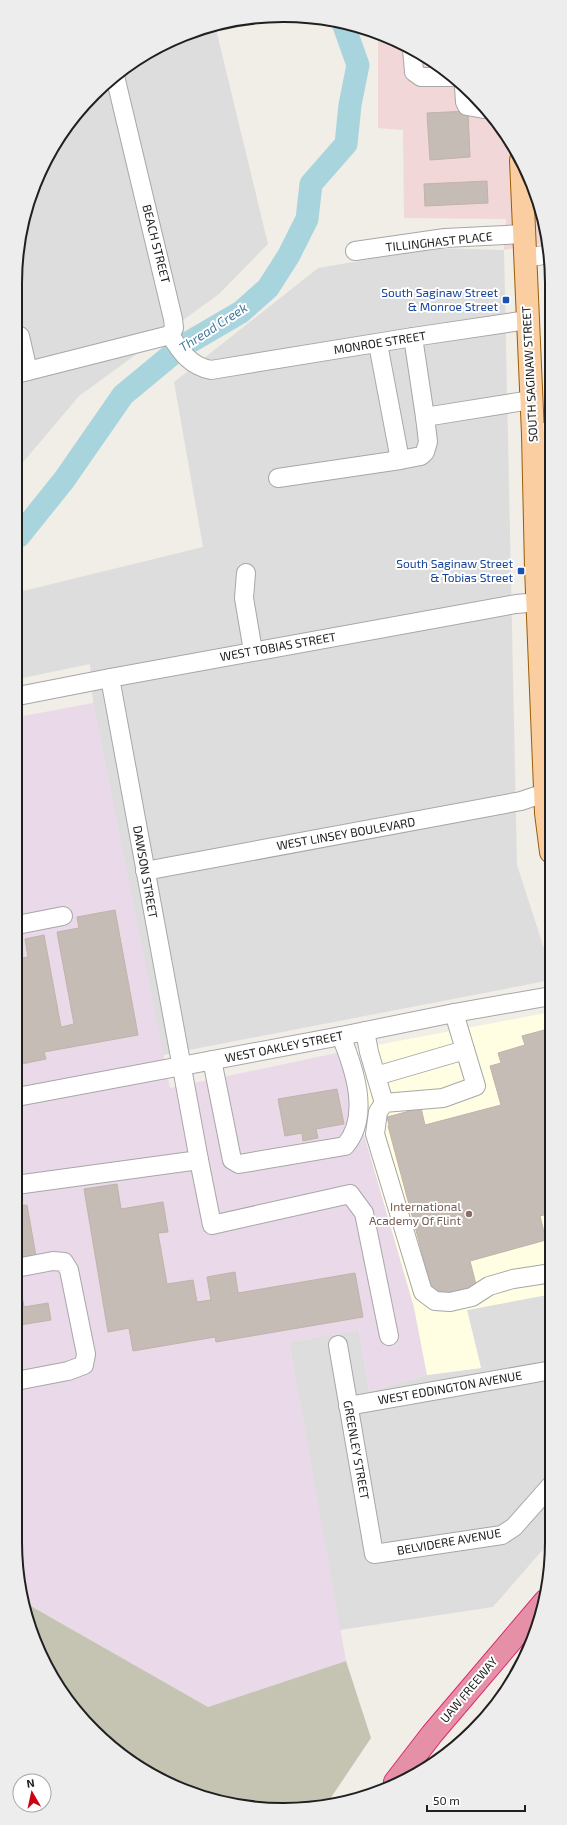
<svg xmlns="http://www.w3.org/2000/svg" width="567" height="1825" font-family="'Exo 2',sans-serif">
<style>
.residential{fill:#dedddd}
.commercial{fill:#f1d7d8}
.industrial{fill:#ead9e8}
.education{fill:#fffde2}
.construction{fill:#c5c4b2}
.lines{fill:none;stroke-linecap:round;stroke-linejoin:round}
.river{stroke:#a8d5dd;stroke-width:23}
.building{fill:#c5bcb6;stroke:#c2b2a9}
.minor-casing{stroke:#a7a7a7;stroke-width:20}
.major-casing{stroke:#9b5d02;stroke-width:24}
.highway-casing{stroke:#d92973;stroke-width:24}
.minor{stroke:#fff;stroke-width:18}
.major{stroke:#fbcea2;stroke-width:22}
.highway{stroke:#e690a7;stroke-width:22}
.transit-dot{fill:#1a4fb4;stroke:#fff;stroke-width:1.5}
.education-dot{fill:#8d6e63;stroke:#fff;stroke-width:1.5}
.labels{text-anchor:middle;stroke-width:4;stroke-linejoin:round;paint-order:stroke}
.street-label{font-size:12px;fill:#202020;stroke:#fff}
.transit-label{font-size:12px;fill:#164399;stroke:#fff;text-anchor:end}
.education-label{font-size:12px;fill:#785e54;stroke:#fff;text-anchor:end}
.water-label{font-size:13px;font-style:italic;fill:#477aa0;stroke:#fff}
.rim{fill:none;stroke:#202020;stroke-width:2}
</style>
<rect width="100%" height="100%" fill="#f1ede7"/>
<!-- residential -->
<g class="residential">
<path d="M 215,25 L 268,244 L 219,294 L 79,396 L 19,467 L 20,231 L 36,181 L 60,134 L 94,93 L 135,60 L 181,35 Z"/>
<path d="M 436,248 L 504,250 L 517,865 L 551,970 L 551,980 L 163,1055 L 93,703 L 90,664 L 18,679 L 19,592 L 203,547 L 174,382 L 318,268 Z"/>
<path d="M 552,1294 L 552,1539 L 493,1607 L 340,1630 L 289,1342 L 359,1330 L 369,1391 L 427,1375 L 481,1368 L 467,1310 Z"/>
</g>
<!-- commercial -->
<path class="commercial" d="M 378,36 L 418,51 L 474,94 L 524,165 L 548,243 L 504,250 L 506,219 L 404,218 L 403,130 L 378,128 Z"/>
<!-- industrial -->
<path class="industrial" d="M 93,703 L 170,1088 L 356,1049 L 366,1098 L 364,1134 L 414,1308 L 427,1375 L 369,1391 L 359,1330 L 289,1342 L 346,1661 L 208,1707 L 22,1601 L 20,1594 L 15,1541 L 18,717 Z"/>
<!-- education -->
<path class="education" d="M 551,1012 L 552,1294 L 467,1310 L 481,1368 L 427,1375 L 414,1307 L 364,1134 L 366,1098 L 356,1049 Z"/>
<!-- construction -->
<path class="construction" d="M 22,1601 L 208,1707 L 346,1661 L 371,1738 L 326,1805 L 301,1809 L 249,1808 L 165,1782 L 120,1755 L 82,1719 L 35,1644 Z"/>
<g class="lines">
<!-- river -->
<path class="river" d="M 19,536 L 64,480 L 123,395 L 181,347 L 241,312 L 268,288 L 289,255 L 307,219 L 311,184 L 346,144 L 350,105 L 358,65 L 343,23"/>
</g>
<!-- building -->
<g class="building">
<path d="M 468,111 L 470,157 L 430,160 L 427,113 Z"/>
<path d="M 487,181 L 488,203 L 425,206 L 424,184 Z"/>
<path d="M 115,910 L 138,1035 L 44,1052 L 46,1059 L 17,1065 L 17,959 L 28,957 L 25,939 L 44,935 L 61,1027 L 74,1024 L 57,932 L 79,928 L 77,917 Z"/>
<path d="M 548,1029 L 551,1038 L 551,1213 L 540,1216 L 546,1240 L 470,1261 L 477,1288 L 447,1296 L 445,1291 L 433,1294 L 388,1126 L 389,1125 L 387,1117 L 421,1108 L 425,1125 L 501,1105 L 490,1066 L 501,1063 L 498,1053 L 525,1045 L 522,1036 Z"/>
<path d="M 337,1089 L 344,1124 L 316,1129 L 318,1138 L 303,1141 L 302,1133 L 285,1136 L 278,1099 Z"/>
<path d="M 117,1184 L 121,1209 L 163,1202 L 168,1232 L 158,1233 L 167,1284 L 193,1280 L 197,1302 L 211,1300 L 207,1277 L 235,1272 L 238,1293 L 355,1273 L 363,1317 L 216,1342 L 215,1337 L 133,1351 L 129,1328 L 108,1332 L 84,1189 Z"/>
<path d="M 27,1205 L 36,1256 L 16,1260 L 16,1206 Z"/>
<path d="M 21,1290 L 24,1307 L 48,1303 L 51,1320 L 20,1325 L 18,1310 L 16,1311 L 16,1291 Z"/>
</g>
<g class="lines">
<!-- minor casing -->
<g class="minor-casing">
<g id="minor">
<path d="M 412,49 L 414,72 L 421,77 L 452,77"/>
<path d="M 115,76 L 173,319 L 174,328 L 170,335"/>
<path d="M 464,87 L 465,102 L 467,106 L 484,109"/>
<path d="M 355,251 L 445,238 L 524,234"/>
<path d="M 525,258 L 550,254"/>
<path d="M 170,335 C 181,352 190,366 211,370 L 413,337 L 527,320"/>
<path d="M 20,336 L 28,371"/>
<path d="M 378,344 L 400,460"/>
<path d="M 20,373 L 170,335"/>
<path d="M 425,417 L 531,400"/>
<path d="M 533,434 L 550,431"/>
<path d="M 278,478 L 400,460 L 421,456 L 425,452 L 428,442 L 425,417 L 413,337"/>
<path d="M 246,573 L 244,598 L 253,651"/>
<path d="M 18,696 L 110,678 L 516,604 L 550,601"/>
<path d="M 145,871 L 521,801 L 551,791"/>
<path d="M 17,925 L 63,916"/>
<path d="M 454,1013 L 476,1086 L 443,1098 L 384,1103 L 378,1112 L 375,1134 L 423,1292 L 435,1301 L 450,1302 L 472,1297 L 489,1286 L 513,1279 L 552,1273"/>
<path d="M 365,1031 L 369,1052 L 384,1103"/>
<path d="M 212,1060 L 232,1160 L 239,1164 L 345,1146 C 371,1116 354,1068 341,1036"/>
<path d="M 376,1076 L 465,1050"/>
<path d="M 17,1097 L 341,1036 L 454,1013 L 551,996"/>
<path d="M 199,1160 L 212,1225 L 350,1194 L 364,1213 L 389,1336"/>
<path d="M 16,1185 L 199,1160 L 110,678"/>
<path d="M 338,1345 L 374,1554 L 502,1535 L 514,1527 L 552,1484"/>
<path d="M 16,1381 L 68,1371 L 84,1365 L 86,1354 L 69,1270 L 64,1262 L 53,1261 L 16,1268"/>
<path d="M 348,1406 L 552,1370"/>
</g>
</g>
<!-- major casing -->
<g class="major-casing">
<path id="major" d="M 521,160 L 533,434 L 536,568 L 546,813 L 551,852"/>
</g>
<!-- highway casing -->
<g class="highway-casing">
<path id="highway" d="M 395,1782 L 432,1734 L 545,1601"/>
</g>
<!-- minor -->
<use href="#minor" class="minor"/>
<!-- major -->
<use href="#major" class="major"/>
<!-- highway -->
<use href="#highway" class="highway"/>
</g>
<!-- markers -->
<g class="transit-dot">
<rect x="502" y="296" width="8" height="8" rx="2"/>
<rect x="517" y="567" width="8" height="8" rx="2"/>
</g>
<circle class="education-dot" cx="469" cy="1214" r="4"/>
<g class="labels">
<!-- street labels -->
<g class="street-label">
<text transform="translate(439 242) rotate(-6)" y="4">TILLINGHAST PLACE</text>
<text transform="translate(156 244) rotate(76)" y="4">BEACH STREET</text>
<text transform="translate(380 343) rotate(-9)" y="4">MONROE STREET</text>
<text transform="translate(530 374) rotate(-93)" y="4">SOUTH SAGINAW STREET</text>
<text transform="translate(278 647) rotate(-10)" y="4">WEST TOBIAS STREET</text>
<text transform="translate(346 834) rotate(-10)" y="4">WEST LINSEY BOULEVARD</text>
<text transform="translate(145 872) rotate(80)" y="4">DAWSON STREET</text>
<text transform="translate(284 1047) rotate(-11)" y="4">WEST OAKLEY STREET</text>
<text transform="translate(450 1388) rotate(-10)" y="4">WEST EDDINGTON AVENUE</text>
<text transform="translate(356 1450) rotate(80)" y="4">GREENLEY STREET</text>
<text transform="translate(449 1542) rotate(-10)" y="4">BELVIDERE AVENUE</text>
<text transform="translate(469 1690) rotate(-50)" y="4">UAW FREEWAY</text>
</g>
<!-- transit labels -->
<g class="transit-label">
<text x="498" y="297">South Saginaw Street<tspan x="498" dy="14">&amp; Monroe Street</tspan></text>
<text x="513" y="568">South Saginaw Street<tspan x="513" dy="14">&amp; Tobias Street</tspan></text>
</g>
<!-- education labels -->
<g class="education-label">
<text x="461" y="1211">International<tspan x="461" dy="14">Academy Of Flint</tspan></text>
</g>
<!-- water labels -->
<g class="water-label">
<text transform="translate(213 327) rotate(-33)" y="5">Thread Creek</text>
</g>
</g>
<!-- crop -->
<path d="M0 0H567V1825H0ZM283 22H284A261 261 0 0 1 545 283V1542A261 261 0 0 1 284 1803H283A261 261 0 0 1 22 1542V283A261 261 0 0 1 283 22Z" fill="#ededed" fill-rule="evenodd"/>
<path class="rim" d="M283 22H284A261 261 0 0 1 545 283V1542A261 261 0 0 1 284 1803H283A261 261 0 0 1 22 1542V283A261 261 0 0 1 283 22Z"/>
<!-- north arrow -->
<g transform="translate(32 1793) rotate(351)"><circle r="19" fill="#ffffff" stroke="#a6a6a6"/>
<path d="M0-3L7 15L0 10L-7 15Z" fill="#ce0312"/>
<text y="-6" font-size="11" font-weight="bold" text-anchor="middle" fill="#202020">N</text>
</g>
<!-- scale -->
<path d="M427 1805v6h98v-6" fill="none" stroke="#202020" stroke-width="2"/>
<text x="433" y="1805" font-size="12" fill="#202020" stroke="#ffffff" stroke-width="3" paint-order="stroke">50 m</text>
</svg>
